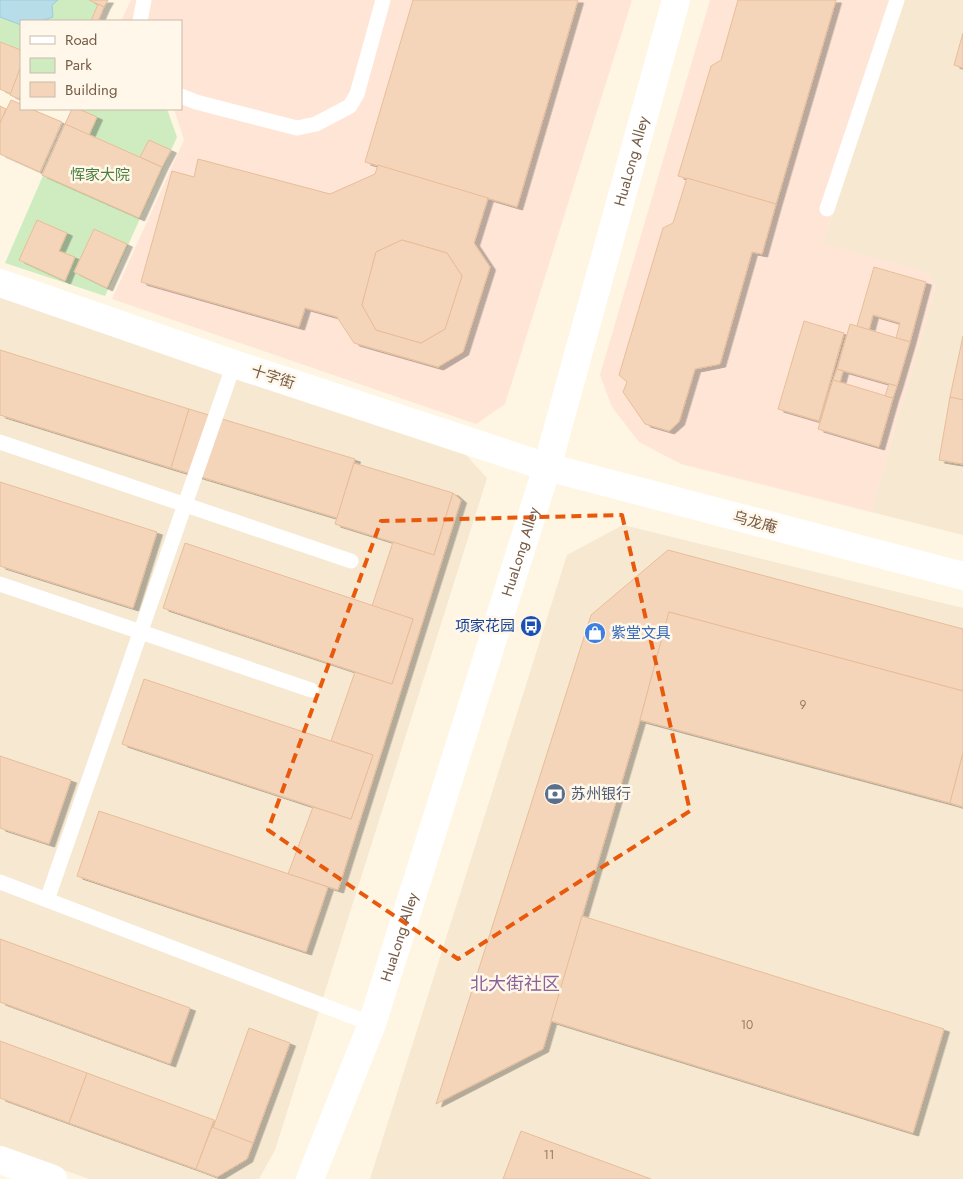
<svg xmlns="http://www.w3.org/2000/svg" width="963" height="1179" font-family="Jost,'Noto Sans SC',sans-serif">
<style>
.residential{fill:#f6e8d1}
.commercial{fill:#ffe5d6}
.green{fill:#cfecc1}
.water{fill:#b6dde8;stroke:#9cccdb}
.building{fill:#f5d5b9;stroke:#e8bd98;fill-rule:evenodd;filter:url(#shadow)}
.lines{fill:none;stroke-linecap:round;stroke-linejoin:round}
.lane{stroke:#fff;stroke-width:15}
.street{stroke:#fff;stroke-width:28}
.secondary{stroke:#fff;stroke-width:28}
.marked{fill:none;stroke:#e8590c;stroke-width:4;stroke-dasharray:10 6;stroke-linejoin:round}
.labels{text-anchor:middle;stroke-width:5;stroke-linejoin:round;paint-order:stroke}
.number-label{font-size:12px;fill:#967a64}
.street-label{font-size:15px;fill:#775c47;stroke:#fff8ea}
.park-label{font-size:15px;fill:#4c7e3f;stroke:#fff8ea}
.transit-label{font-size:15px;fill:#164399;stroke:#fff8ea;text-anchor:end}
.shop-label{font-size:15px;fill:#366cbe;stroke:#fff8ea;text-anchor:start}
.service-label{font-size:15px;fill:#4e5e75;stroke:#fff8ea;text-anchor:start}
.quarter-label{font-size:18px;fill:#8c629b;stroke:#fff8ea}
</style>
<defs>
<filter id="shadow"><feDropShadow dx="5.5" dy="3" stdDeviation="0" flood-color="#0004"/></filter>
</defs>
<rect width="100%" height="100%" fill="#fef5e3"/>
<!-- residential -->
<g class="residential">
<path d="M 904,0 L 963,0 L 963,535 L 871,512 L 935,291 L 934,281 L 823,243 Z"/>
<path d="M 0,295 L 465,454 L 487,478 L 275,1150 L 259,1179 L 89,1179 L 0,1147 Z"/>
<path d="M 623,525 L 963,608 L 963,1179 L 370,1179 L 567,555 Z"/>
</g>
<!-- commercial -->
<g class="commercial">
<path d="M 131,0 L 632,0 L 505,404 L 476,424 L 112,299 L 184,140 L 174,109 L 181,109 L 181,21 L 121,21 Z"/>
<path d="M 710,0 L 904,0 L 823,243 L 927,272 L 934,281 L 935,291 L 871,512 L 681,464 L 639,442 L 612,407 L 600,375 Z"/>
</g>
<!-- green -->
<g class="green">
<path d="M 0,0 L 108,0 L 98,21 L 21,21 L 21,100 L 0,89 Z"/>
<path d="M 72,109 L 167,109 L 177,137 L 105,296 L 5,263 Z"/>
</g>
<!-- water -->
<path class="water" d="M 0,0 L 58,0 L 52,5 L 53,17 L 41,21 L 21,21 L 21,25 L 0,17 Z"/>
<!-- building -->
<g class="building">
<path d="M 89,0 L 108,0 L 104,7 Z"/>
<path d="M 413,0 L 578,0 L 517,207 L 365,162 Z"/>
<path d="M 738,0 L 836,0 L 776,204 L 678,176 L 711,66 L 721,60 Z"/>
<path d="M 98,4 L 104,7 L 98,21 L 91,21 Z"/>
<path d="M 963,33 L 963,68 L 954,65 Z"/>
<path d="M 0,42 L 21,50 L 21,66 L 11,94 L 0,89 Z"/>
<path d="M 21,66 L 21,94 L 19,99 L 10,95 Z"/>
<path d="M 11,100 L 21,104 L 21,109 L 31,109 L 62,122 L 40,172 L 0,154 L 0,123 Z"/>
<path d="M 0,106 L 6,109 L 0,123 Z"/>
<path d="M 72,109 L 79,109 L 97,117 L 89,135 L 65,124 Z"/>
<path d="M 65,124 L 162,167 L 139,218 L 42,175 Z"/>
<path d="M 149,140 L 171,150 L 162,167 L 140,157 Z"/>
<path d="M 198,159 L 330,194 L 375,174 L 378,165 L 488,198 L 474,243 L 490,267 L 463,352 L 438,367 L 354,343 L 337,317 L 305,308 L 299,327 L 141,282 L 172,171 L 194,177 ZM 402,240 L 447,253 L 462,276 L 445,329 L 421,343 L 376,330 L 362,305 L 376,252 Z"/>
<path d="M 687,178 L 776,204 L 762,254 L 752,252 L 720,364 L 695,369 L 679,422 L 669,431 L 645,424 L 623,392 L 627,382 L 619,375 L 663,228 L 673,223 Z"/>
<path d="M 37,220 L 67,233 L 59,251 L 75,257 L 65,281 L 19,260 Z"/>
<path d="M 94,229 L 127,244 L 107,288 L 74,272 Z"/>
<path d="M 402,240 L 447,253 L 462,276 L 445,329 L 421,343 L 376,330 L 362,305 L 376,252 Z"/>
<path d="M 874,267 L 926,282 L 910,342 L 896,338 L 900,323 L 873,315 L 869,330 L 857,326 Z"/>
<path d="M 804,321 L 844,333 L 819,421 L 778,409 Z"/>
<path d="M 850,324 L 910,342 L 897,386 L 837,369 Z"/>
<path d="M 963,336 L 963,400 L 950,397 Z"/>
<path d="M 0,350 L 189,409 L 171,468 L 0,415 Z"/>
<path d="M 837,369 L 843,371 L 840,382 L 833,380 Z"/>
<path d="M 833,380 L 893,398 L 879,447 L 818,429 Z"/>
<path d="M 889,384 L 897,386 L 893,398 L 885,396 Z"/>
<path d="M 950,397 L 963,400 L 963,464 L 939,460 Z"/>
<path d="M 189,409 L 355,459 L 337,518 L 171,468 Z"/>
<path d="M 354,463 L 453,493 L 434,555 L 335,524 Z"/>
<path d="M 0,482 L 157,532 L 133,608 L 0,566 Z"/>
<path d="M 453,493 L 461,500 L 338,890 L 288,874 L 313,807 L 351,819 L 373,755 L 331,741 L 355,672 L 392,684 L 413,619 L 372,606 L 393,542 L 434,555 Z"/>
<path d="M 185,543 L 413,619 L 392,684 L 163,608 Z"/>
<path d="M 668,550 L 963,629 L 963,691 L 669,612 L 640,720 L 543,1049 L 436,1104 L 591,615 Z"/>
<path d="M 669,612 L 963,691 L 963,753 L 950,803 L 640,720 Z"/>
<path d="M 144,679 L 373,755 L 351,819 L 122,744 Z"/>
<path d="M 963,753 L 963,807 L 950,803 Z"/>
<path d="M 0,756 L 71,780 L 49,844 L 0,828 Z"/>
<path d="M 99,811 L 328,887 L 306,952 L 77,876 Z"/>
<path d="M 582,916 L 944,1029 L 913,1133 L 551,1021 Z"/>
<path d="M 0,939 L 190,1008 L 170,1064 L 0,1002 Z"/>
<path d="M 249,1028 L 290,1043 L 253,1143 L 213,1128 Z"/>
<path d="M 0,1041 L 87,1073 L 69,1123 L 0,1098 Z"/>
<path d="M 87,1073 L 214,1120 L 196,1169 L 69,1123 Z"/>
<path d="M 212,1127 L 253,1143 L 247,1159 L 217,1177 L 196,1169 Z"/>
<path d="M 521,1131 L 651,1179 L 503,1179 Z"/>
</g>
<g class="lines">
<!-- lane -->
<g class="lane">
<path d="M 140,21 L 144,0"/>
<path d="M 181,96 L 196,102 L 297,128 L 316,124 L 350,106 L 357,94 L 383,0"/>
<path d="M 827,209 L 897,0"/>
<path d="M 0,442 L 351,561"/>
<path d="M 0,584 L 311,690"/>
<path d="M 0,882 L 372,1024"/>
<path d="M 47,900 L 234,364"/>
</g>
<!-- street -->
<path class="street" d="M 0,283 L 234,364 L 547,467 L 963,576"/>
<!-- secondary -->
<g class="secondary">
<path d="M 0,1160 L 53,1179"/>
<path id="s1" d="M 310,1179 L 372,1024 L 547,467 L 676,0"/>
</g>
</g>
<!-- marked area -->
<path class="marked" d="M 622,515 L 690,811 L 458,959 L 268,830 L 381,521 Z"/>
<!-- icons -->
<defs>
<g id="bus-disc" transform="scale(1.125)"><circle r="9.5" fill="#1a4fb4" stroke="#fff8ea"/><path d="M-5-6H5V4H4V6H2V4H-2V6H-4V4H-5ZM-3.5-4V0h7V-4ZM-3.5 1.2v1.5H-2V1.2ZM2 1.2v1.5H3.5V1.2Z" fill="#fff"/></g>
<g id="shop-disc" transform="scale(1.125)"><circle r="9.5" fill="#3f7fe0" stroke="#fff8ea"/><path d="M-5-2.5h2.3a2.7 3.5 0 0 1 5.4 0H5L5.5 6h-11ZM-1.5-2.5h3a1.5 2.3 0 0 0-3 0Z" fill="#fff"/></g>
<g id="bank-disc" transform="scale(1.125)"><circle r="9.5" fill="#5c6f8a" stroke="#fff8ea"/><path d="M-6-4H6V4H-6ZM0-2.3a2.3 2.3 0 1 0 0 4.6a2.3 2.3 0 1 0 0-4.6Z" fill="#fff"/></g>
</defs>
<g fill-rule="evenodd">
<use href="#bus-disc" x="531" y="626"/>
<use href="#shop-disc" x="595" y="633"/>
<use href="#bank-disc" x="555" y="794"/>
</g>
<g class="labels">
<!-- number labels -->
<g class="number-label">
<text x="803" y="709">9</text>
<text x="747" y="1029">10</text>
<text x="549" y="1159">11</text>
</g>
<!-- street labels -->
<g class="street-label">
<text dy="5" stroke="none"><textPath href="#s1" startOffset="1068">HuaLong Alley</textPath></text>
<text transform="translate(273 377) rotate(18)" y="5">十字街</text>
<text transform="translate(755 522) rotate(15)" y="5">乌龙庵</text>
<text dy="5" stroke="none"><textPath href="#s1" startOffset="662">HuaLong Alley</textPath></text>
<text dy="5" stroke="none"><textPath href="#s1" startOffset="258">HuaLong Alley</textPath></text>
</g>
<!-- park labels -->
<g class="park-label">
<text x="100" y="180">恽家大院</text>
</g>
<!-- transit labels -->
<g class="transit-label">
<text x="515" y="631">项家花园</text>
</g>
<!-- shop labels -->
<g class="shop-label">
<text x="611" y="638">紫堂文具</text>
</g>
<!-- service labels -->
<g class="service-label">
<text x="571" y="799">苏州银行</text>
</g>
<!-- quarter labels -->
<g class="quarter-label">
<text x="515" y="990">北大街社区</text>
</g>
</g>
<!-- legend -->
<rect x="20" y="20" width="162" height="90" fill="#fff8ea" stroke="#c9baa9"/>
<rect x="30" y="36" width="25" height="8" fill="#ffffff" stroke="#c9baa9"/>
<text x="65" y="45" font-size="15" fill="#775c47">Road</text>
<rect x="30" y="58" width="25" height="15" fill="#cfecc1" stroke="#c9baa9"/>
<text x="65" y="70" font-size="15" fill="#775c47">Park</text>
<rect x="30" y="82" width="25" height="15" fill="#f5d5b9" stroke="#c9baa9"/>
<text x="65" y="95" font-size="15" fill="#775c47">Building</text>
</svg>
